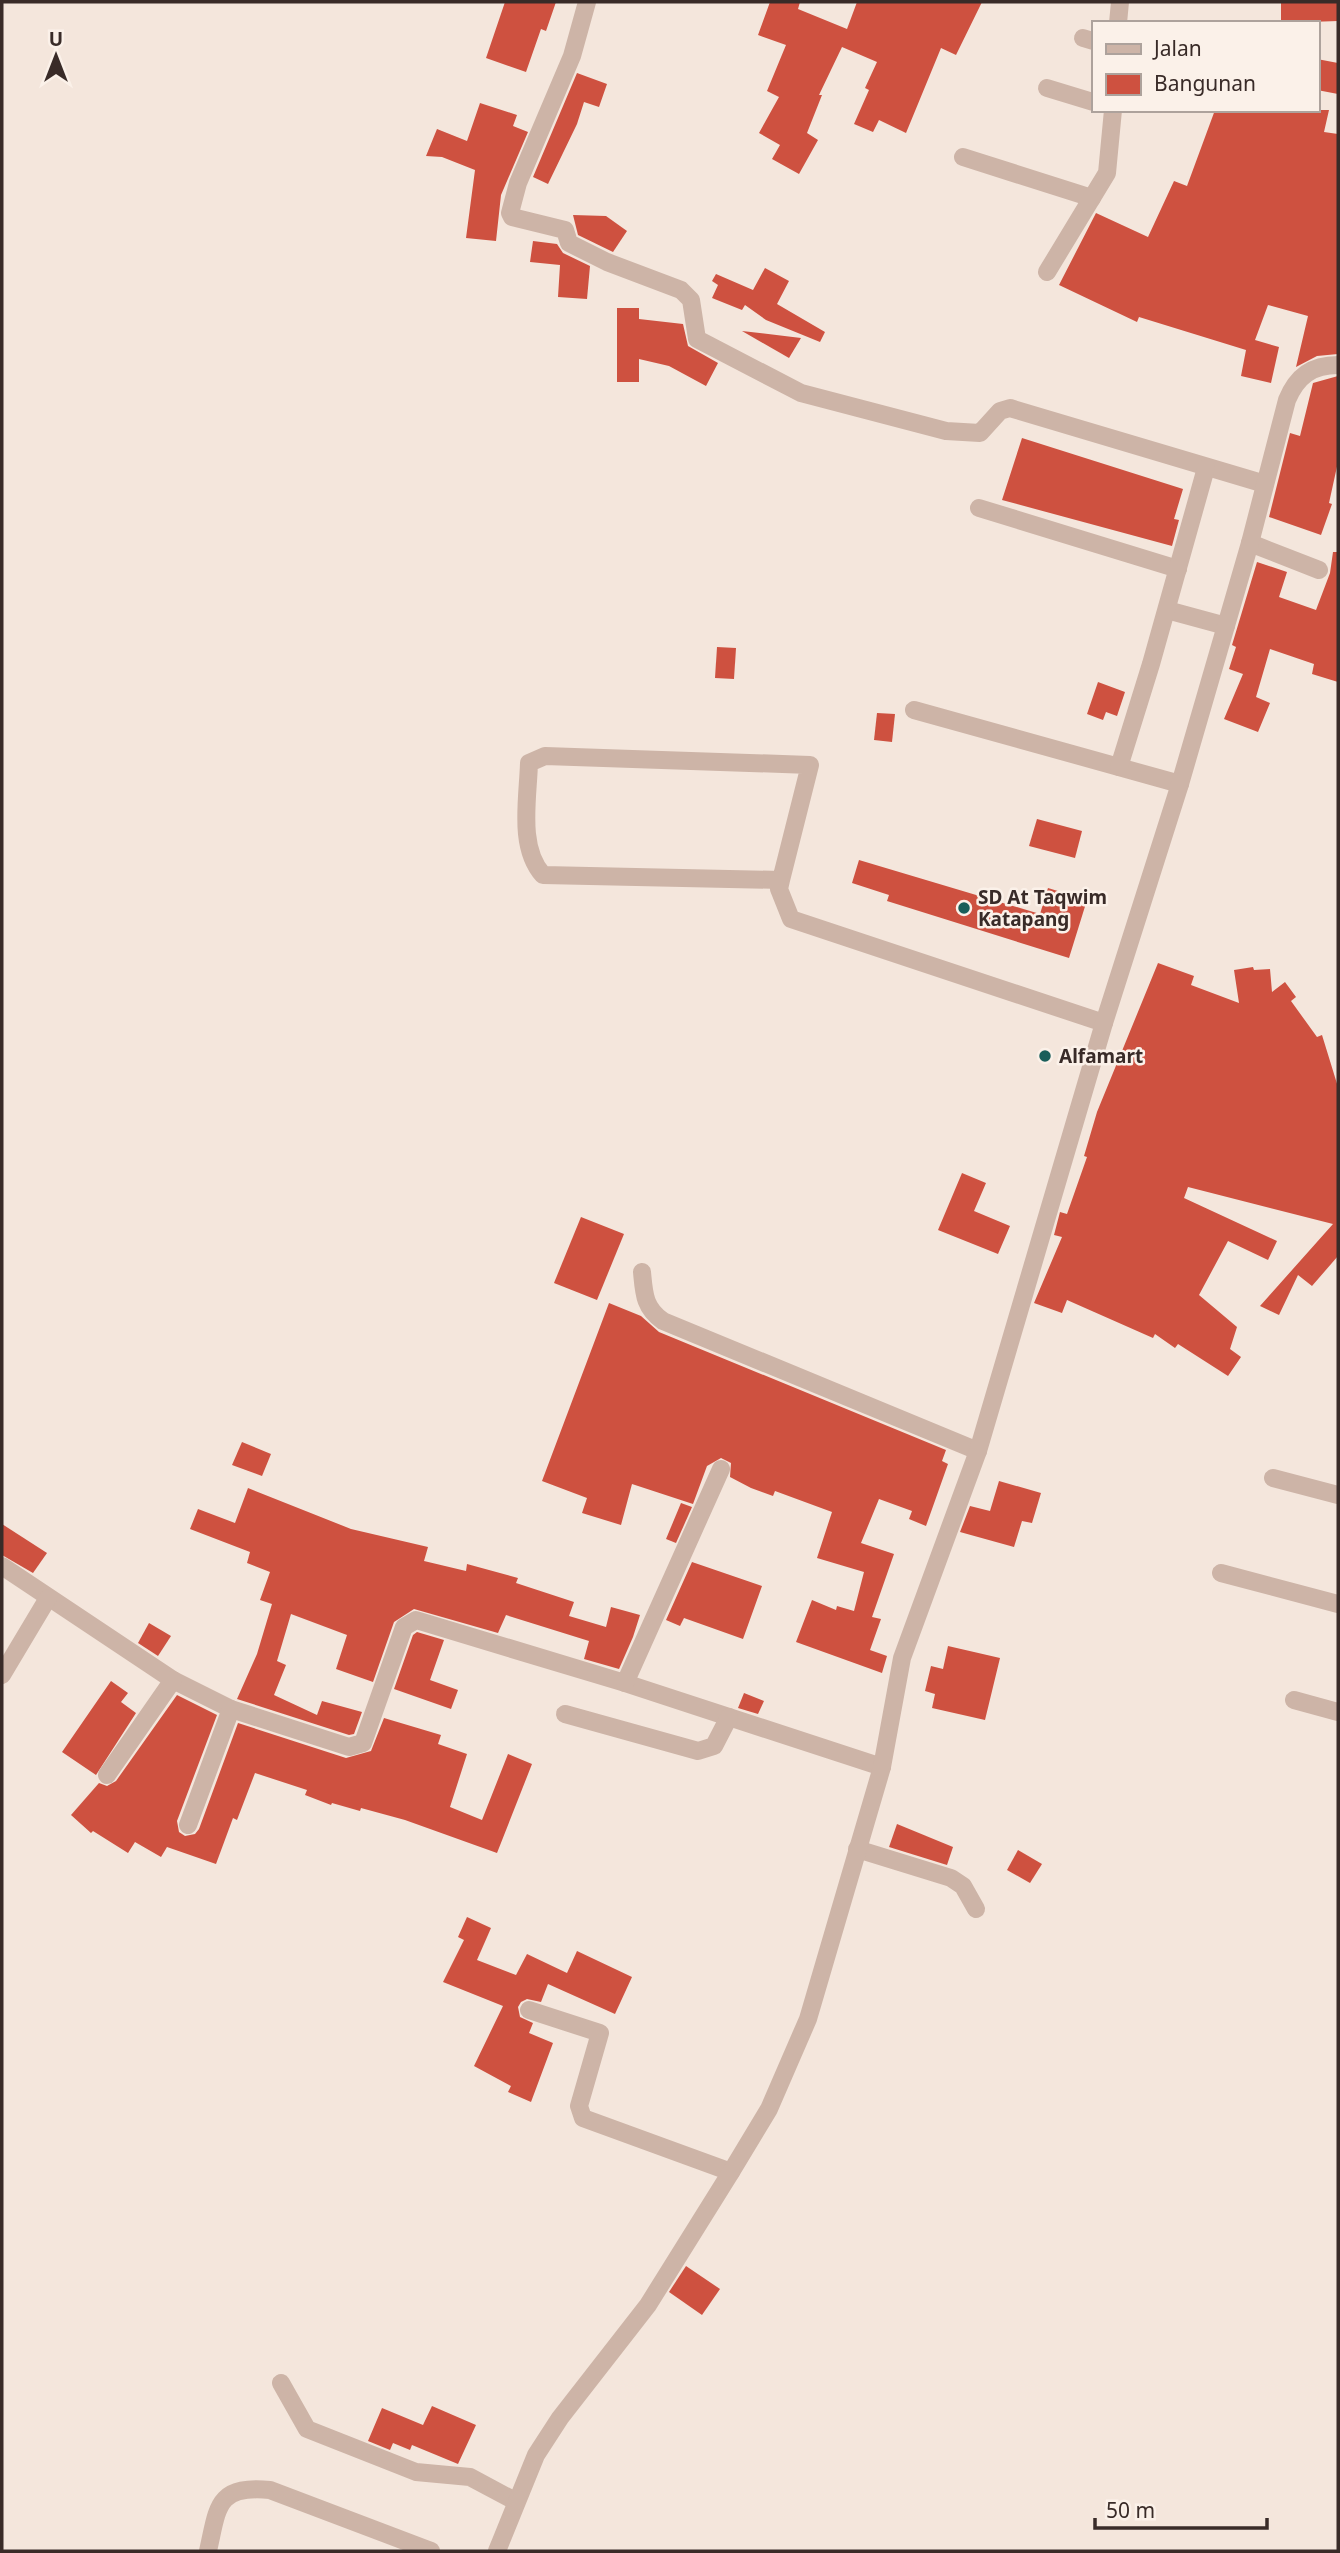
<svg xmlns="http://www.w3.org/2000/svg" width="1340" height="2553" font-family="'Noto Sans',sans-serif">
<style>
.building{fill:#ce5140}
.lines{fill:none;stroke-linecap:round;stroke-linejoin:round}
.minor{stroke:#cdb4a7;stroke-width:18}
.poi-dot{fill:#1a5e5a;stroke:#fbf1e9;stroke-width:2.5}
.labels{text-anchor:middle;stroke-width:5;stroke-linejoin:round;paint-order:stroke}
.poi-label{font-size:19px;font-weight:bold;fill:#392b28;stroke:#fbf1e9;text-anchor:start}
</style>
<rect width="100%" height="100%" fill="#f4e6dc"/>
<!-- building -->
<g class="building">
<path d="M 505,2 L 556,2 L 546,31 L 541,29 L 526,72 L 486,58 Z"/>
<path d="M 770,2 L 800,2 L 798,9 L 847,29 L 857,2 L 982,2 L 956,55 L 941,48 L 906,133 L 879,120 L 873,132 L 854,124 L 869,90 L 865,88 L 877,62 L 842,47 L 819,95 L 822,95 L 807,133 L 818,140 L 799,174 L 772,159 L 780,145 L 759,133 L 779,97 L 767,91 L 786,45 L 758,35 Z"/>
<path d="M 1281,2 L 1338,2 L 1338,21 L 1281,23 Z"/>
<path d="M 1317,59 L 1338,63 L 1338,94 L 1317,90 Z"/>
<path d="M 577,73 L 607,84 L 599,107 L 584,102 L 577,124 L 548,184 L 533,177 Z"/>
<path d="M 480,103 L 517,115 L 513,126 L 528,132 L 501,195 L 496,241 L 466,238 L 475,170 L 442,157 L 426,156 L 437,129 L 467,141 Z"/>
<path d="M 1215,110 L 1329,110 L 1324,132 L 1338,134 L 1338,354 L 1317,356 L 1296,367 L 1308,316 L 1268,305 L 1255,340 L 1279,347 L 1271,383 L 1241,376 L 1246,350 L 1139,317 L 1137,322 L 1059,285 L 1096,213 L 1148,237 L 1174,181 L 1187,186 Z"/>
<path d="M 573,215 L 606,216 L 627,231 L 613,252 L 578,235 Z"/>
<path d="M 533,241 L 557,244 L 563,253 L 590,266 L 587,299 L 558,297 L 560,265 L 530,262 Z"/>
<path d="M 765,268 L 789,281 L 777,304 L 825,332 L 820,342 L 766,320 L 745,305 L 742,310 L 712,298 L 718,285 L 712,281 L 716,274 L 753,290 Z"/>
<path d="M 617,308 L 639,308 L 639,319 L 683,324 L 688,346 L 718,363 L 706,386 L 669,366 L 639,359 L 639,382 L 617,382 Z"/>
<path d="M 742,331 L 801,338 L 789,358 Z"/>
<path d="M 1338,376 L 1338,462 L 1329,503 L 1332,504 L 1321,535 L 1269,517 L 1290,433 L 1300,436 L 1313,383 Z"/>
<path d="M 1022,438 L 1183,489 L 1174,519 L 1179,520 L 1172,546 L 1002,500 Z"/>
<path d="M 1333,552 L 1338,552 L 1338,682 L 1312,674 L 1314,664 L 1270,649 L 1256,697 L 1270,703 L 1258,732 L 1224,719 L 1243,674 L 1229,669 L 1236,647 L 1232,645 L 1257,562 L 1287,572 L 1279,597 L 1316,610 L 1330,573 Z"/>
<path d="M 717,647 L 736,648 L 734,679 L 715,678 Z"/>
<path d="M 1098,682 L 1125,692 L 1117,716 L 1106,712 L 1103,720 L 1087,714 Z"/>
<path d="M 877,713 L 895,714 L 892,742 L 874,740 Z"/>
<path d="M 1037,819 L 1082,831 L 1075,858 L 1029,846 Z"/>
<path d="M 859,860 L 1040,914 L 1048,888 L 1087,900 L 1069,958 L 887,901 L 889,895 L 852,883 Z"/>
<path d="M 1158,963 L 1194,976 L 1191,985 L 1239,1003 L 1234,970 L 1253,967 L 1254,970 L 1270,969 L 1272,992 L 1285,982 L 1296,997 L 1291,1001 L 1317,1037 L 1322,1035 L 1338,1087 L 1338,1256 L 1312,1286 L 1298,1275 L 1279,1315 L 1260,1306 L 1333,1224 L 1188,1187 L 1184,1198 L 1277,1241 L 1268,1260 L 1228,1241 L 1199,1295 L 1237,1327 L 1230,1349 L 1241,1357 L 1228,1376 L 1178,1344 L 1175,1348 L 1155,1334 L 1153,1338 L 1067,1300 L 1062,1313 L 1034,1303 L 1062,1237 L 1054,1235 L 1060,1212 L 1067,1214 L 1087,1157 L 1084,1156 L 1097,1112 Z"/>
<path d="M 962,1173 L 986,1183 L 974,1211 L 1010,1226 L 998,1254 L 938,1230 Z"/>
<path d="M 581,1217 L 624,1234 L 597,1300 L 554,1283 Z"/>
<path d="M 609,1303 L 641,1316 L 659,1332 L 946,1450 L 942,1461 L 948,1464 L 926,1526 L 909,1519 L 912,1511 L 879,1499 L 861,1543 L 894,1554 L 872,1617 L 881,1619 L 870,1650 L 887,1656 L 882,1673 L 796,1642 L 812,1600 L 836,1610 L 837,1606 L 854,1611 L 864,1572 L 817,1558 L 832,1512 L 775,1491 L 773,1496 L 751,1488 L 730,1477 L 731,1463 L 721,1458 L 707,1466 L 693,1504 L 632,1484 L 621,1525 L 582,1513 L 587,1498 L 542,1481 Z"/>
<path d="M 242,1442 L 271,1454 L 262,1476 L 232,1465 Z"/>
<path d="M 999,1481 L 1041,1493 L 1032,1523 L 1022,1521 L 1014,1547 L 960,1532 L 970,1506 L 990,1511 Z"/>
<path d="M 248,1488 L 351,1529 L 428,1547 L 424,1561 L 466,1571 L 467,1564 L 518,1578 L 516,1583 L 574,1602 L 569,1616 L 606,1627 L 611,1607 L 640,1615 L 633,1637 L 619,1669 L 584,1659 L 589,1641 L 506,1615 L 498,1633 L 414,1609 L 394,1622 L 373,1682 L 336,1669 L 347,1635 L 291,1614 L 277,1661 L 286,1665 L 274,1695 L 317,1715 L 322,1701 L 362,1712 L 354,1734 L 349,1735 L 237,1699 L 257,1654 L 272,1604 L 260,1600 L 270,1572 L 247,1563 L 250,1552 L 190,1529 L 198,1509 L 235,1523 Z"/>
<path d="M 681,1503 L 692,1507 L 676,1543 L 666,1539 Z"/>
<path d="M 2,1524 L 47,1553 L 33,1573 L 2,1555 Z"/>
<path d="M 692,1562 L 762,1586 L 743,1639 L 684,1618 L 680,1626 L 666,1620 Z"/>
<path d="M 149,1623 L 171,1636 L 158,1656 L 138,1643 Z"/>
<path d="M 417,1632 L 444,1640 L 430,1680 L 458,1690 L 451,1709 L 394,1689 L 413,1635 Z"/>
<path d="M 948,1646 L 1000,1658 L 985,1720 L 932,1708 L 935,1694 L 925,1691 L 931,1666 L 943,1669 Z"/>
<path d="M 111,1681 L 128,1693 L 121,1702 L 136,1713 L 96,1775 L 62,1752 Z"/>
<path d="M 744,1693 L 764,1701 L 758,1714 L 738,1708 Z"/>
<path d="M 177,1695 L 217,1715 L 177,1821 L 179,1832 L 185,1836 L 195,1834 L 199,1829 L 238,1723 L 346,1758 L 371,1751 L 384,1718 L 441,1735 L 438,1744 L 467,1754 L 450,1807 L 482,1820 L 508,1754 L 532,1764 L 497,1853 L 405,1820 L 361,1808 L 360,1811 L 332,1803 L 331,1805 L 305,1795 L 307,1790 L 255,1773 L 237,1820 L 233,1818 L 216,1864 L 167,1847 L 161,1857 L 135,1842 L 128,1853 L 93,1831 L 91,1833 L 71,1815 L 99,1783 L 107,1786 L 116,1781 Z"/>
<path d="M 897,1824 L 953,1847 L 947,1865 L 889,1847 Z"/>
<path d="M 1018,1850 L 1042,1864 L 1030,1883 L 1007,1870 Z"/>
<path d="M 467,1917 L 491,1928 L 477,1960 L 516,1975 L 527,1954 L 567,1973 L 577,1951 L 632,1977 L 615,2014 L 548,1984 L 541,2002 L 527,1999 L 521,2002 L 518,2007 L 520,2017 L 533,2023 L 529,2033 L 553,2043 L 531,2102 L 508,2092 L 511,2086 L 474,2066 L 503,2006 L 443,1982 L 464,1940 L 458,1937 Z"/>
<path d="M 686,2266 L 720,2289 L 702,2315 L 669,2292 Z"/>
<path d="M 432,2406 L 476,2425 L 458,2464 L 412,2445 L 410,2450 L 393,2443 L 390,2450 L 368,2441 L 382,2408 L 423,2425 Z"/>
</g>
<g class="lines">
<!-- minor -->
<g class="minor">
<path d="M 587,2 L 572,56 L 518,183 L 510,213 L 512,217 L 565,230 L 569,243 L 607,262 L 681,290 L 691,300 L 697,339 L 801,393 L 946,431 L 980,433 L 1000,411 L 1010,408 L 1265,484"/>
<path d="M 1118,23 L 1120,2"/>
<path d="M 1083,38 L 1093,41"/>
<path d="M 1047,88 L 1093,102"/>
<path d="M 963,157 L 1092,198"/>
<path d="M 1047,272 L 1107,173 L 1113,110"/>
<path d="M 979,508 L 1178,569"/>
<path d="M 1250,543 L 1319,570"/>
<path d="M 1167,610 L 1226,626"/>
<path d="M 914,710 L 1180,784"/>
<path d="M 1119,767 L 1151,664 L 1206,468"/>
<path d="M 781,880 L 543,875 C 518,847 528,799 529,763 L 545,756 L 810,765 L 781,880 L 779,889 L 791,919 L 1104,1023"/>
<path d="M 642,1272 C 644,1293 644,1308 663,1321 L 978,1451"/>
<path d="M 1273,1478 L 1338,1495"/>
<path d="M 2,1566 L 173,1680 L 231,1709 L 349,1747 L 363,1743 L 404,1627 L 416,1620 L 625,1683 L 882,1767"/>
<path d="M 1221,1573 L 1338,1604"/>
<path d="M 2,1675 L 48,1598"/>
<path d="M 625,1683 L 721,1469"/>
<path d="M 1294,1700 L 1338,1712"/>
<path d="M 565,1714 L 698,1751 L 714,1746 L 729,1717"/>
<path d="M 107,1775 L 173,1680"/>
<path d="M 188,1825 L 231,1709"/>
<path d="M 857,1849 L 951,1878 L 963,1886 L 976,1909"/>
<path d="M 529,2010 L 600,2033 L 579,2106 L 583,2118 L 731,2172"/>
<path d="M 281,2383 L 307,2429 L 416,2472 L 470,2477 L 515,2501"/>
<path d="M 208,2551 C 218,2507 216,2485 270,2490 L 431,2551"/>
<path d="M 497,2551 L 536,2455 L 560,2418 L 648,2305 L 731,2172 L 769,2109 L 808,2019 L 882,1767 L 902,1658 L 978,1451 L 1104,1023 L 1180,784 L 1250,543 L 1287,400 C 1297,376 1312,365 1338,365"/>
</g>
</g>
<!-- markers -->
<g class="poi-dot">
<circle cx="964" cy="908" r="7"/>
<circle cx="1045" cy="1056" r="7"/>
</g>
<g class="labels">
<!-- poi labels -->
<g class="poi-label">
<text x="978" y="904">SD At Taqwim<tspan x="978" dy="22">Katapang</tspan></text>
<text x="1059" y="1063">Alfamart</text>
</g>
</g>
<!-- border -->
<rect width="1340" height="2553" fill="none" stroke="#392b28" stroke-width="7"/>
<!-- legend -->
<rect x="1092" y="21" width="228" height="91" fill="#fbf1e9" stroke="#ada29c" stroke-width="2"/>
<rect x="1106" y="44" width="35" height="10" fill="#cdb4a7" stroke="#ada29c" stroke-width="2"/>
<text x="1154" y="56" font-size="21" fill="#392b28">Jalan</text>
<rect x="1106" y="74" width="35" height="21" fill="#ce5140" stroke="#ada29c" stroke-width="2"/>
<text x="1154" y="91" font-size="21" fill="#392b28">Bangunan</text>
<!-- north arrow -->
<g transform="translate(56 56)" stroke="#fbf1e9" stroke-width="5" paint-order="stroke">
<path d="M0-5L12 26L0 18L-12 26Z" fill="#392b28"/>
<text y="-10" font-size="19" font-weight="bold" text-anchor="middle" fill="#392b28">U</text>
</g>
<!-- scale -->
<path d="M1095 2518v10h172v-10" fill="none" stroke="#392b28" stroke-width="3.5"/>
<text x="1106" y="2518" font-size="21" fill="#392b28" stroke="#fbf1e9" stroke-width="5" paint-order="stroke">50 m</text>
</svg>
